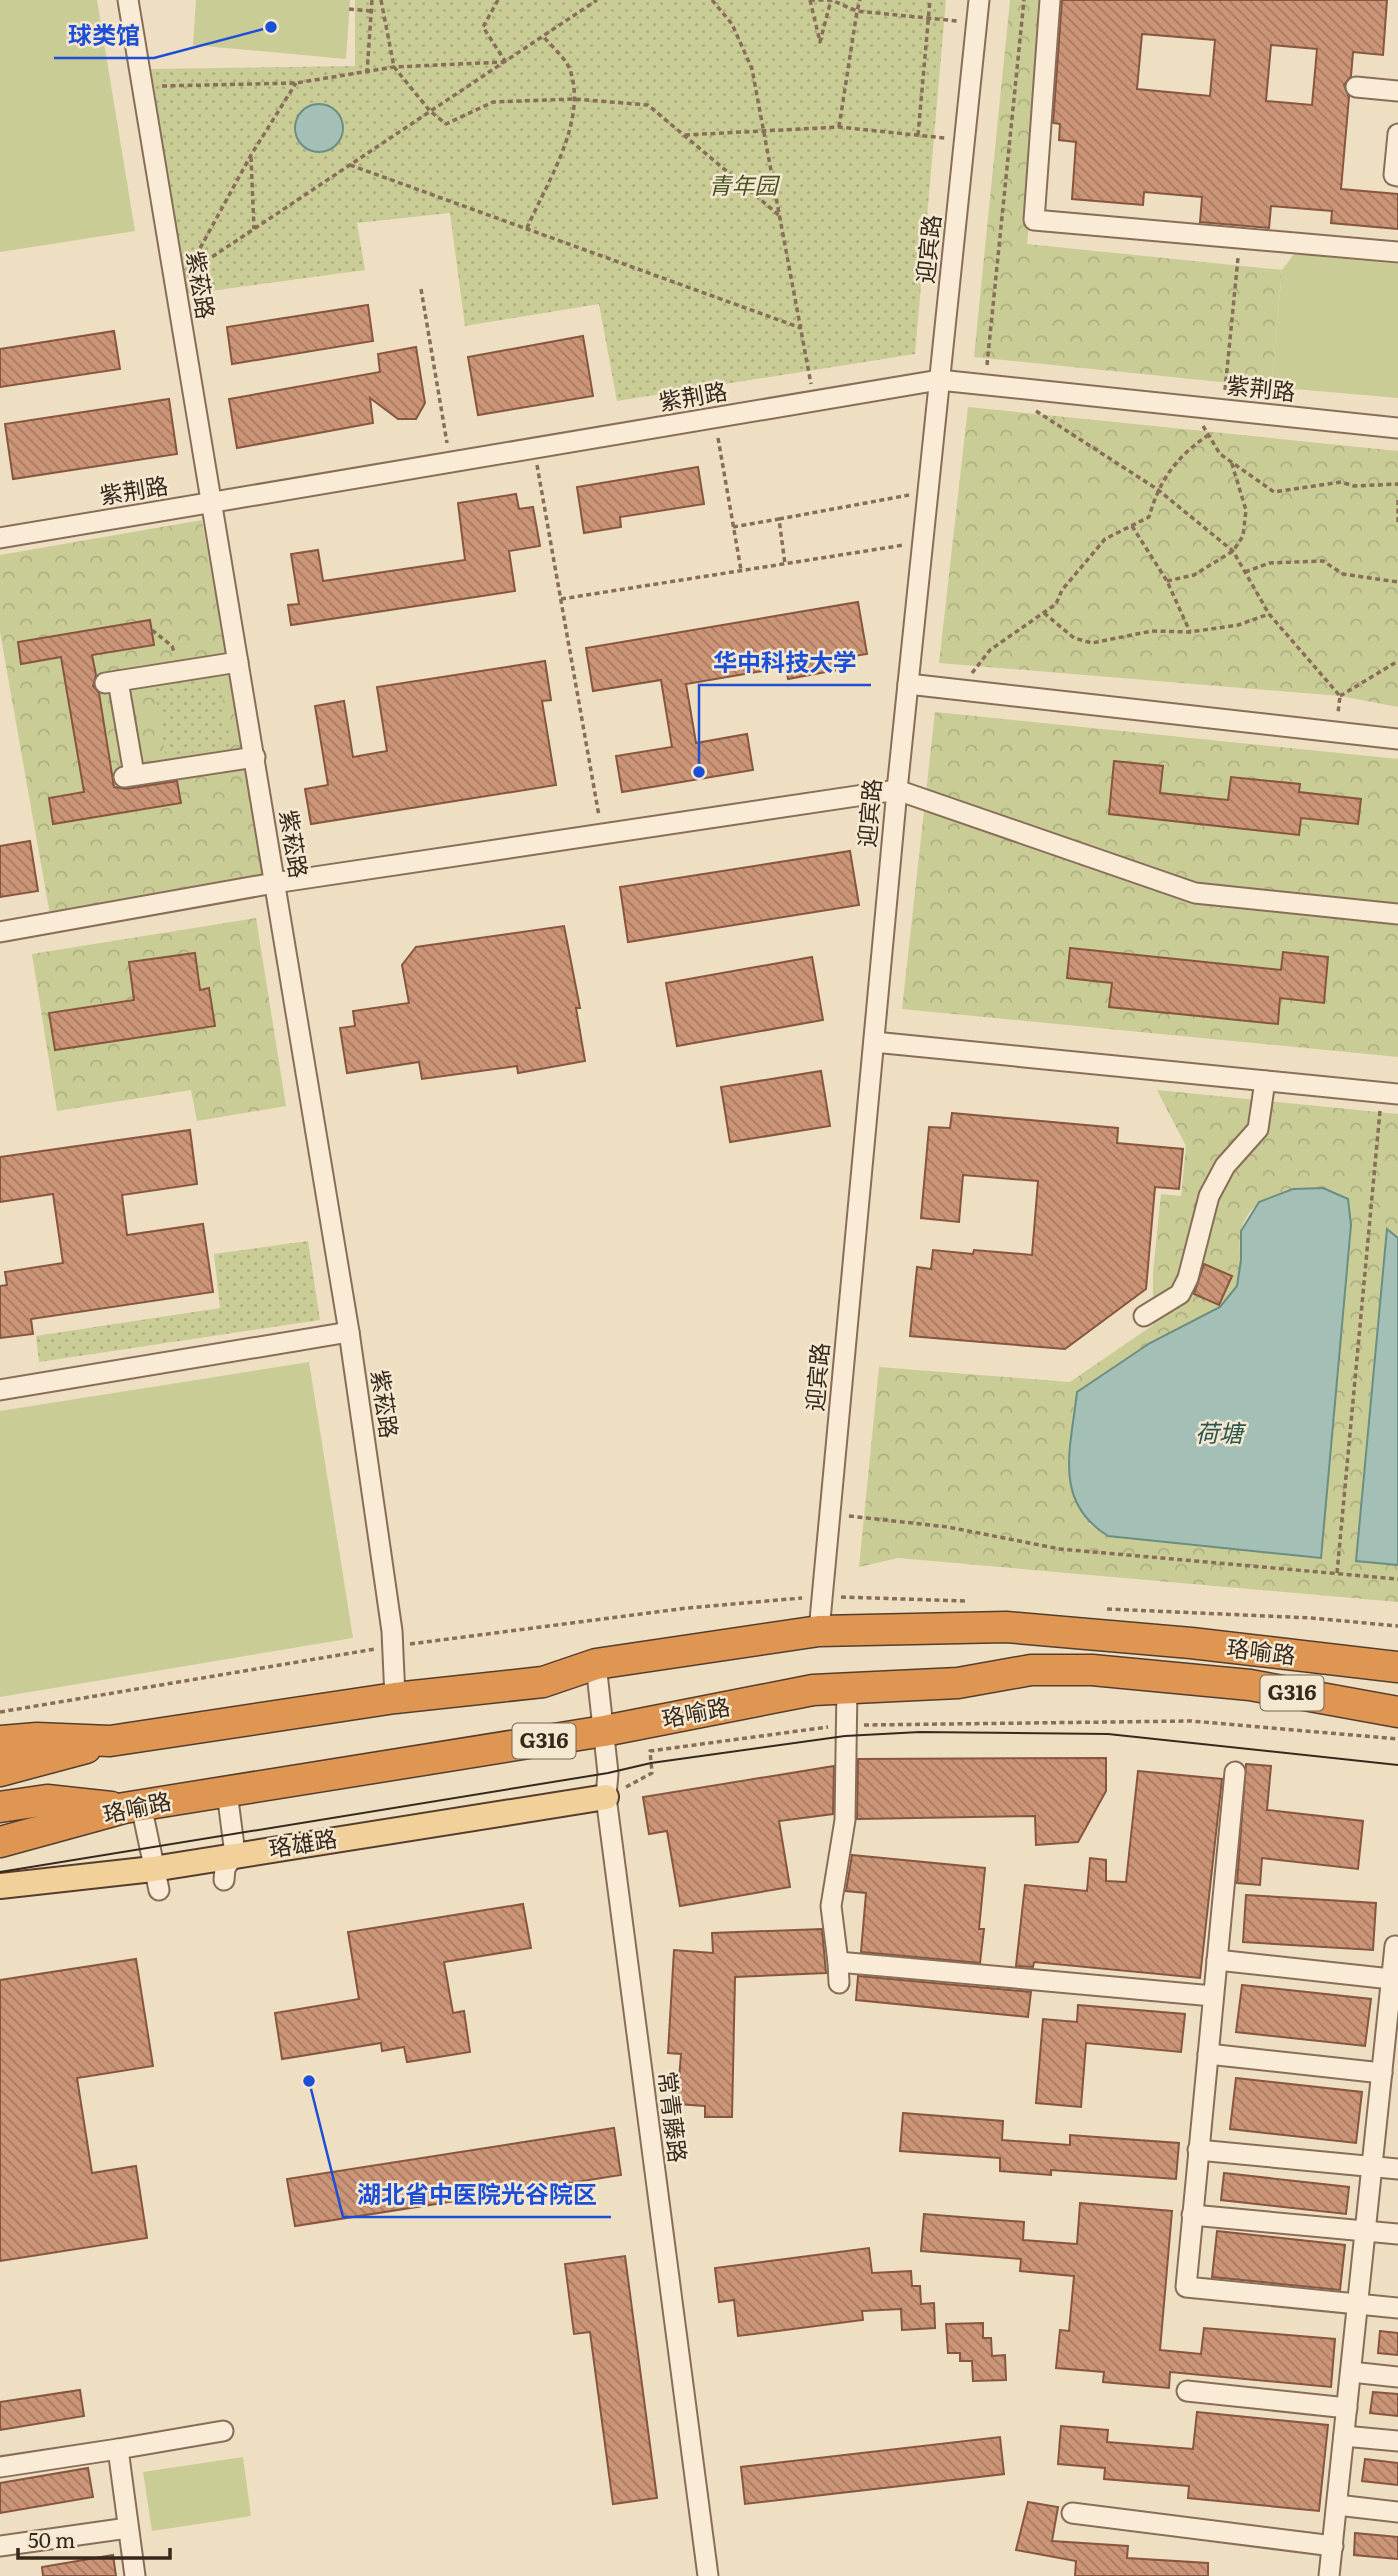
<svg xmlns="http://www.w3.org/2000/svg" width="1398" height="2576" font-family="Literata,'Noto Sans SC',serif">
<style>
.grass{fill:#cacc96}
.forest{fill:url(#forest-crowns);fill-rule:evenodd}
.park{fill:url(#park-dots)}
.water{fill:#a4c0b6;stroke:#6b8e83;stroke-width:2}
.building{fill:url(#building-back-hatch);stroke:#87563f;stroke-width:2;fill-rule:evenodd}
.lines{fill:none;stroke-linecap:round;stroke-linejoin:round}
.minor-casing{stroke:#886e59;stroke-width:23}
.major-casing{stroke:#553d2d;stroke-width:28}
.highway-casing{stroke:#553d2d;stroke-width:33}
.path{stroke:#886e59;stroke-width:3.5;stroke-dasharray:5 3.5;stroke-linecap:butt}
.minor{stroke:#f9ebd5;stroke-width:19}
.major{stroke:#f2d099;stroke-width:24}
.highway{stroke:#de9652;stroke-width:30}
.tram{stroke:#37281d;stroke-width:2}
.labels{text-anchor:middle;stroke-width:5;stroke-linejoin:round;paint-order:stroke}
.shield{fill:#f5e8d1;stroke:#706253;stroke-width:2}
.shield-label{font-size:21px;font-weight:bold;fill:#37281d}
.park-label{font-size:23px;font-style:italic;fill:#4b5424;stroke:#f5e8d1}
.street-label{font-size:23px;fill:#37281d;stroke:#f5e8d1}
.water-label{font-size:24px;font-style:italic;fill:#2c5751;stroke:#f5e8d1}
.leader{fill:none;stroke:#1d4ed8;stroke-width:2.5}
.callout-dot{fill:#1d4ed8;stroke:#f5e8d1;stroke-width:2.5}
.callout-label{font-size:24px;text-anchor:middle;font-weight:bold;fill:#1d4ed8;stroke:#f5e8d1;stroke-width:5;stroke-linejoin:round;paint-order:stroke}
</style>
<defs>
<pattern id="forest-crowns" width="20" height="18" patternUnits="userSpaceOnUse" patternTransform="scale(1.75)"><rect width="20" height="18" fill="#cacc96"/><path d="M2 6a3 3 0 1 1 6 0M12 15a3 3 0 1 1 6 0" fill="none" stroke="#aeaf81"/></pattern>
<pattern id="park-dots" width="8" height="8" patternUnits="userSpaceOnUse" patternTransform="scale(1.75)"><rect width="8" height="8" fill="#cacc96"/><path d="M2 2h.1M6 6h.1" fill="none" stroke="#aeaf81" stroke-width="1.8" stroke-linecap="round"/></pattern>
<pattern id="building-back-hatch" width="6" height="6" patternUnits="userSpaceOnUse" patternTransform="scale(1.75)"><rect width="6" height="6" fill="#cc9577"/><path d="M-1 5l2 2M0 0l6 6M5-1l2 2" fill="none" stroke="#a67a61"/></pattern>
</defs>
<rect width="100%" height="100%" fill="#eedec2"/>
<!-- grass -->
<g class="grass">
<path d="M 0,0 L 97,0 L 135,231 L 0,252 Z"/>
<path d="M 196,0 L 350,0 L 346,59 L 193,45 Z"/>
<path d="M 1294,254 L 1398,264 L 1398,398 L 1271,387 L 1282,270 Z"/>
<path d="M 309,1362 L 353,1638 L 0,1697 L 0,1411 Z"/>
<path d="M 243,2457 L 251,2516 L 152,2531 L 143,2472 Z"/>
</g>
<!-- forest -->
<g class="forest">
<path d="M 1010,0 L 1052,0 L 1027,244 L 1282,270 L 1271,387 L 974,357 Z"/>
<path d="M 968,407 L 1398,451 L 1398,707 L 1340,696 L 939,663 Z"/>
<path d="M 202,520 L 266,877 L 50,915 L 0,632 L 0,555 Z"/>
<path d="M 935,712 L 1398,759 L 1398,1057 L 902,1009 Z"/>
<path d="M 256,918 L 286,1106 L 197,1121 L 191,1090 L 57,1111 L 32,954 Z"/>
<path d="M 1157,1090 L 1398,1114 L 1398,1238 L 1388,1229 L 1357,1561 L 1398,1565 L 1398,1602 L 898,1558 L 859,1567 L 879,1367 L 1070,1382 L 1153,1325 L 1153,1272 L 1161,1194 L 1181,1196 L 1186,1146 ZM 1323,1188 L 1321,1558 L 1108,1536 L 1089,1524 L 1149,1343 C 1176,1329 1226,1315 1238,1285 C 1244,1268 1237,1249 1241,1232 C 1248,1194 1292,1189 1323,1188 Z"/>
</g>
<!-- park -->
<g class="park">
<path d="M 355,0 L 946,0 L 915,354 L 617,401 L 599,304 L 465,326 L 450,213 L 357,223 L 365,270 L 187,294 L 151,69 L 355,66 Z"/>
<path d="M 218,672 L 231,746 L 166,757 L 153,683 Z"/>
<path d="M 308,1241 L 320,1320 L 39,1362 L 36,1336 L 220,1308 L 214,1254 Z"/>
</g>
<!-- water -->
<g class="water">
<circle cx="319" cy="128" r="24"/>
<path d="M 1323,1188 L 1348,1199 L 1351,1225 L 1321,1558 L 1108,1536 C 1052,1501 1071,1448 1077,1392 L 1150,1343 L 1220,1307 L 1237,1286 L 1241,1260 L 1241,1231 L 1259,1202 L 1293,1189 Z"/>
<path d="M 1387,1229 L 1398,1238 L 1398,1565 L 1356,1561 Z"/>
</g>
<!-- building -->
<g class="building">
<path d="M 1062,0 L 1387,0 L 1383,55 L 1353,52 L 1351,76 L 1344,85 L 1349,97 L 1341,189 L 1398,194 L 1398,229 L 1331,223 L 1332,211 L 1271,206 L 1269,228 L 1200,222 L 1202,197 L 1144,192 L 1143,205 L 1072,199 L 1076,142 L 1059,140 L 1060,124 L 1053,123 ZM 1142,34 L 1215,40 L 1210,96 L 1137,89 ZM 1271,45 L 1317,49 L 1312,105 L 1266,101 Z"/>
<path d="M 368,305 L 373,341 L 232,364 L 227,327 Z"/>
<path d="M 114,331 L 120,369 L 0,387 L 0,349 Z"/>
<path d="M 583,336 L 593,396 L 478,415 L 468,357 Z"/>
<path d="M 416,347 L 425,403 L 416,419 L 398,419 L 370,398 L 373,423 L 237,448 L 229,399 L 380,372 L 378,354 Z"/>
<path d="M 169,399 L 177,454 L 13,479 L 5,424 Z"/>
<path d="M 698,467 L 704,504 L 620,517 L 621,527 L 584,533 L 577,487 Z"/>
<path d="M 516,494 L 519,509 L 533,507 L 540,546 L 509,551 L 515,591 L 291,625 L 288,605 L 299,604 L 291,554 L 318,550 L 323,581 L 465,560 L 458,503 Z"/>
<path d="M 858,602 L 867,654 L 835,659 L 837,670 L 788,679 L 786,667 L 686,684 L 696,743 L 747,734 L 753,770 L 622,792 L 616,756 L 672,747 L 661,680 L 593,691 L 586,648 Z"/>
<path d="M 150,620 L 154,645 L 92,655 L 96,675 L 93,686 L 99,693 L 114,787 L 126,789 L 177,781 L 181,803 L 53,824 L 49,798 L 84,792 L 61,657 L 21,664 L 18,642 Z"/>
<path d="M 545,661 L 551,700 L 542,701 L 556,785 L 311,824 L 305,789 L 328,785 L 315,706 L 344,701 L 353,757 L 387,751 L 377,687 Z"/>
<path d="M 1114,761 L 1163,766 L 1160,793 L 1228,800 L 1231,777 L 1300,784 L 1299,792 L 1361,799 L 1358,824 L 1301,818 L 1299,835 L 1109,814 Z"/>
<path d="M 30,841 L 38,891 L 0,897 L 0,846 Z"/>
<path d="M 850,851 L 859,905 L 628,942 L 620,887 Z"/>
<path d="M 564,926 L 580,1008 L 576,1008 L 585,1061 L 518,1073 L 517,1066 L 422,1079 L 419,1062 L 347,1073 L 340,1028 L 355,1026 L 353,1011 L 409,1003 L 402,965 L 416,947 Z"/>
<path d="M 1070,948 L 1281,970 L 1283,952 L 1328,957 L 1324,1003 L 1280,998 L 1278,1024 L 1109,1007 L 1112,983 L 1067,978 Z"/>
<path d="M 195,953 L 200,990 L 209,988 L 215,1026 L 55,1050 L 49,1013 L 134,1000 L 129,962 Z"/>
<path d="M 812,957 L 823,1020 L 677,1046 L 666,983 Z"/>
<path d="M 821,1071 L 830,1126 L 730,1142 L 721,1087 Z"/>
<path d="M 952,1113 L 1118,1128 L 1117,1143 L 1183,1149 L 1179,1189 L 1155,1187 L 1146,1289 L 1065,1349 L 910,1336 L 917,1267 L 931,1269 L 933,1250 L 973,1254 L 974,1250 L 1032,1255 L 1038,1181 L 963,1175 L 959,1222 L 921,1218 L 929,1127 L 950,1128 Z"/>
<path d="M 190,1130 L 197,1184 L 122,1195 L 127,1235 L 203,1224 L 213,1292 L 31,1319 L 33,1334 L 0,1338 L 0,1286 L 7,1285 L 5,1272 L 63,1263 L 53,1194 L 0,1202 L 0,1157 Z"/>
<path d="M 1204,1264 L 1232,1276 L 1219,1305 L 1194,1294 Z"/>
<path d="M 1106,1758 L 1106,1791 L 1078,1842 L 1036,1845 L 1035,1816 L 857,1819 L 858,1759 Z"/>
<path d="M 1246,1764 L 1271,1766 L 1267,1810 L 1363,1821 L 1358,1869 L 1262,1858 L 1260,1885 L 1237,1883 Z"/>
<path d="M 834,1766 L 833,1814 L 779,1821 L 790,1887 L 680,1906 L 667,1831 L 649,1834 L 643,1797 Z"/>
<path d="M 1138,1771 L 1222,1779 L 1200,1978 L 1034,1962 L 1033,1967 L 1016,1966 L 1025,1885 L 1087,1891 L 1090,1858 L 1106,1860 L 1106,1881 L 1126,1882 Z"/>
<path d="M 852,1855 L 985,1868 L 979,1929 L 984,1929 L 980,1963 L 861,1952 L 866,1893 L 846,1891 Z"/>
<path d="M 1246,1895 L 1376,1903 L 1373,1950 L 1243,1942 Z"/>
<path d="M 523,1904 L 531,1948 L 444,1962 L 453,2013 L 464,2011 L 470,2052 L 407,2062 L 404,2047 L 382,2051 L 381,2043 L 282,2059 L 275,2013 L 359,1999 L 348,1932 Z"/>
<path d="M 822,1929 L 826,1973 L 735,1977 L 732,2117 L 705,2117 L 705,2106 L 677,2104 L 681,2054 L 668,2053 L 674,1950 L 713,1953 L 712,1933 Z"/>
<path d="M 136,1959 L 153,2066 L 77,2078 L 92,2173 L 136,2166 L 147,2238 L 0,2261 L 0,1980 Z"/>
<path d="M 858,1976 L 1031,1992 L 1028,2017 L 856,2000 Z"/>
<path d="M 1242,1985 L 1371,1999 L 1365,2046 L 1236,2032 Z"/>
<path d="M 1078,2005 L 1185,2014 L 1181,2052 L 1086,2043 L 1081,2107 L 1036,2103 L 1043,2019 L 1077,2022 Z"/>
<path d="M 1236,2078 L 1362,2092 L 1356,2143 L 1230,2129 Z"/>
<path d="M 903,2113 L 1003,2121 L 1002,2140 L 1070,2145 L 1070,2135 L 1179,2143 L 1176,2179 L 1051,2170 L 1051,2175 L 1000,2171 L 1000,2158 L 900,2151 Z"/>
<path d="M 614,2128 L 621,2175 L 295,2226 L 287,2179 Z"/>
<path d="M 1224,2173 L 1349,2187 L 1346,2214 L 1221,2200 Z"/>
<path d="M 1080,2203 L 1172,2211 L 1160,2350 L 1201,2354 L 1204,2328 L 1335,2339 L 1331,2387 L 1170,2372 L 1169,2388 L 1103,2382 L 1104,2372 L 1056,2368 L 1060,2330 L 1069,2331 L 1074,2276 L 1020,2271 L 1021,2259 L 921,2251 L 924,2214 L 1024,2222 L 1023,2240 L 1077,2244 Z"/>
<path d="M 1217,2231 L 1345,2245 L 1340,2290 L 1212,2277 Z"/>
<path d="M 869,2248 L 872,2273 L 911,2271 L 912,2286 L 920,2286 L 921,2304 L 934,2303 L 935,2328 L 902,2330 L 901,2309 L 862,2311 L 863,2320 L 738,2336 L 734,2300 L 719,2302 L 715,2268 Z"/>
<path d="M 625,2256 L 657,2498 L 613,2504 L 590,2332 L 574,2334 L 565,2264 Z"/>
<path d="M 983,2323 L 983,2338 L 991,2338 L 992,2356 L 1005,2355 L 1006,2380 L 973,2381 L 972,2361 L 960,2361 L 960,2353 L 948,2353 L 946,2324 Z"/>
<path d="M 1380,2331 L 1398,2333 L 1398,2355 L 1378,2353 Z"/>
<path d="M 80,2390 L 84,2416 L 0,2430 L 0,2402 Z"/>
<path d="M 1373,2392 L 1398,2394 L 1398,2416 L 1370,2413 Z"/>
<path d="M 1197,2412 L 1328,2425 L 1319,2511 L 1188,2498 L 1189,2486 L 1104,2479 L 1105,2468 L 1058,2464 L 1061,2426 L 1108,2430 L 1107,2442 L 1193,2449 Z"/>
<path d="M 1000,2437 L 1004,2474 L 745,2504 L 741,2467 Z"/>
<path d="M 1365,2459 L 1398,2463 L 1398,2485 L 1362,2481 Z"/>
<path d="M 88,2468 L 93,2497 L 0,2513 L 0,2483 Z"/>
<path d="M 1028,2502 L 1058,2507 L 1052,2541 L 1128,2546 L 1127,2558 L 1208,2563 L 1208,2576 L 1075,2576 L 1076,2561 L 1016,2550 Z"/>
<path d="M 1355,2533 L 1398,2537 L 1398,2559 L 1354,2555 Z"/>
<path d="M 113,2555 L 116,2576 L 43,2576 L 42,2567 Z"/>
</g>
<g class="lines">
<!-- minor casing -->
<g class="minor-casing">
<g id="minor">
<path d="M 128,0 L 349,1332 L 392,1631 L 395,1698"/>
<path d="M 1050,0 L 1034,220 L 1398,252"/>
<path d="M 1356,87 L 1398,91"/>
<path d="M 1398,134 L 1394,175 L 1398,176"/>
<path d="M 0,538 L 939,380 L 1398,428"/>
<path d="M 118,681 L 134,774"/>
<path d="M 105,683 L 238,662"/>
<path d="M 908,684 L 1398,739"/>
<path d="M 124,777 L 255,757"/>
<path d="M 0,932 L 274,883 L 897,790 L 1195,893 L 1398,914"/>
<path d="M 874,1042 L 1398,1094"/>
<path d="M 1144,1316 L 1180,1294 L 1188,1278 L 1209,1196 L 1225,1166 L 1258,1129 L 1265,1081"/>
<path d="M 0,1390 L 349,1332"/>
<path d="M 819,1631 L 897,790 L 979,0"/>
<path d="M 596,1664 L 608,1773 L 606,1797 L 708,2576"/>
<path d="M 847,1687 L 845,1820 L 831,1906 L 838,1962 L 1213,1996"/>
<path d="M 1235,1772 L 1186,2287 L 1398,2308"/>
<path d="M 141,1805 L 159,1890"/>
<path d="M 224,1880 L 225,1868 L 235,1854 L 227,1792"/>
<path d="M 1217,1960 L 1391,1979"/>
<path d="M 838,1962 L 839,1983"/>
<path d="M 1208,2054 L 1382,2073"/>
<path d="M 1198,2150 L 1398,2169"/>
<path d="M 1192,2215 L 1398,2234"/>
<path d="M 1351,2372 L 1398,2377"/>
<path d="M 1187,2391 L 1347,2408"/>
<path d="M 1344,2436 L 1398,2441"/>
<path d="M 0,2467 L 118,2449"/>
<path d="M 1337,2505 L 1398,2512"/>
<path d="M 1072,2513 L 1333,2546"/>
<path d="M 0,2546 L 128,2528"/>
<path d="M 135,2576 L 118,2449 L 223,2431"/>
<path d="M 1329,2576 L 1395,1946"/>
</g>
</g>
<!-- major casing -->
<g class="major-casing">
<path id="major" d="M 0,1886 L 153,1869 L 606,1797"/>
</g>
<!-- highway casing -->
<g class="highway-casing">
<g id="highway">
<path d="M 0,1741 L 37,1738 L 110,1741 L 395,1698 L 543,1682 L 596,1664 L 819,1631 L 1006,1627 L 1191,1643 L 1398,1667"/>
<path d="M 0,1771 L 86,1748"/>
<path d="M 0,1807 L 47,1800 L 111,1807"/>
<path d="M 0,1842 L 124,1808 L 604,1731 L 813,1690 L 958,1683 L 1031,1670 L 1092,1670 L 1250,1685 L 1398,1712"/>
</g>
</g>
<!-- path -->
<g class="path">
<path d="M 381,0 L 394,67 L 430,111 L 446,124 L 493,102 L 574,99 L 648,105 L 780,216"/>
<path d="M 498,0 L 483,27 L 505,61"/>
<path d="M 712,0 L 732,24 L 752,69 L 811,384"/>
<path d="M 810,0 L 820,42 L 831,0"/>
<path d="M 810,0 L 831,0 L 857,11 L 860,0"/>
<path d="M 349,9 L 371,11"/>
<path d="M 367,73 L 372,0"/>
<path d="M 162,86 L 296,83 L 394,67 L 503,62"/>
<path d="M 839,127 L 857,11 L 957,21"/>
<path d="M 685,135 L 839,127 L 945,138"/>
<path d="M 918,135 L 930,0"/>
<path d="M 251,157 L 254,229"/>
<path d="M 350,165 L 801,328"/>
<path d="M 527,228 C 546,184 588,121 570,70 C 566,58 551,46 543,36"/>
<path d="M 192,263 L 251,155 L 296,83"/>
<path d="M 191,271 L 597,0"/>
<path d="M 421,289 L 447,443"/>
<path d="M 987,365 L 1024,0"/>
<path d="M 1225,390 L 1238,258"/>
<path d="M 1036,411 L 1157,489 L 1233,551 L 1269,614 L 1340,696 L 1338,713"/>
<path d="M 1203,426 L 1220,454 L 1274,492 L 1341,482 L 1354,486 L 1398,484"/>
<path d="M 718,438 L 741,570"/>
<path d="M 537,465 L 599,816"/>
<path d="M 1398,500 L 1398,524"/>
<path d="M 779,519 L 909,495"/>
<path d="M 1132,526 L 1167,581 L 1190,632"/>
<path d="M 733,527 L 779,519 L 785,564"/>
<path d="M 1245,572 L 1269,563 L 1323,561 L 1343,574 L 1398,582"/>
<path d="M 1167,581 L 1194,575 L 1233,551 L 1243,536 L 1246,510 L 1231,461"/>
<path d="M 561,599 L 904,545"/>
<path d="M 1044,613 L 1074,638 L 1092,643 L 1152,631 L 1190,632 L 1238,625 L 1269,614"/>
<path d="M 152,630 L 172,646 L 174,652"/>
<path d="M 972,673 L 990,650 L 1056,604 L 1062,590 L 1105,539 L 1149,517 C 1159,481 1176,457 1207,436"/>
<path d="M 1340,696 L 1398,661"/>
<path d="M 849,1516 L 948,1527 L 1060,1549 L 1398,1579"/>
<path d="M 1337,1573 L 1380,1111"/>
<path d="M 841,1597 L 966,1601"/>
<path d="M 1107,1609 L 1311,1618 L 1398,1626"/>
<path d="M 410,1644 L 687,1608 L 802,1598"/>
<path d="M 0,1712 L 375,1649"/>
<path d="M 864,1725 L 1191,1721 L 1398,1739"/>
<path d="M 626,1787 L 652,1773 L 650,1751 L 828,1727"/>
</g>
<!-- minor -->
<use href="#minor" class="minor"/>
<!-- major -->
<use href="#major" class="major"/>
<!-- highway -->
<use href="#highway" class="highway"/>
<!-- tram -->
<path class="tram" d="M 0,1872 L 608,1773 L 651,1763 L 845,1736 L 920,1732 L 1108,1734 L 1398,1765"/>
</g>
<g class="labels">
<!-- shield labels -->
<g class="shield">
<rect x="1260.5" y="1675.5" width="63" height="35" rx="5"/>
<rect x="512.5" y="1723.5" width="63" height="35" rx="5"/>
</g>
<g class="shield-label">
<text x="1292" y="1700">G316</text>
<text x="544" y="1748">G316</text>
</g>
<!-- park labels -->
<g class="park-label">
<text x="743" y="194">青年园</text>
</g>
<!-- street labels -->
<g class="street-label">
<text transform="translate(929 249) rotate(-84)" y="8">迎宾路</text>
<text transform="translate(200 285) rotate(81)" y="8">紫菘路</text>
<text transform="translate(1261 389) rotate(6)" y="8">紫荆路</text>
<text transform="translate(693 397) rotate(-10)" y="8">紫荆路</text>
<text transform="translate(134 491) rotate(-9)" y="8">紫荆路</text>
<text transform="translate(870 813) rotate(-85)" y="8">迎宾路</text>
<text transform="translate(293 844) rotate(81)" y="8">紫菘路</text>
<text transform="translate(818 1377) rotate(-85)" y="8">迎宾路</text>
<text transform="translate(384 1404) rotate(82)" y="8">紫菘路</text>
<text transform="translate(1261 1652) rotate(7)" y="8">珞喻路</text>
<text transform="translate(696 1713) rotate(-11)" y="8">珞喻路</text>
<text transform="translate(137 1808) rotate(-12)" y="8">珞喻路</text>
<text transform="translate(303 1844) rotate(-9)" y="8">珞雄路</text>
<text transform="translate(672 2117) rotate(83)" y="8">常青藤路</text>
</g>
<!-- water labels -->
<g class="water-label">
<text x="1219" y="1442">荷塘</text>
</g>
</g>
<!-- callouts -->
<path class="leader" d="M271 27L154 58H54M699 772L699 685H871M309 2081L343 2217H611"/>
<g class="callout-dot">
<circle cx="271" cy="27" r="7"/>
<circle cx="699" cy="772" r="7"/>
<circle cx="309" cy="2081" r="7"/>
</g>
<g class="callout-label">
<text x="104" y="44">球类馆</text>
<text x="785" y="671">华中科技大学</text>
<text x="477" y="2203">湖北省中医院光谷院区</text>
</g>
<!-- scale -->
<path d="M18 2548v10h152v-10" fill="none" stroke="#37281d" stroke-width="3.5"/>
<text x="28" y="2548" font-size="21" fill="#37281d" stroke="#f5e8d1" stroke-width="5" paint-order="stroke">50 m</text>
</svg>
